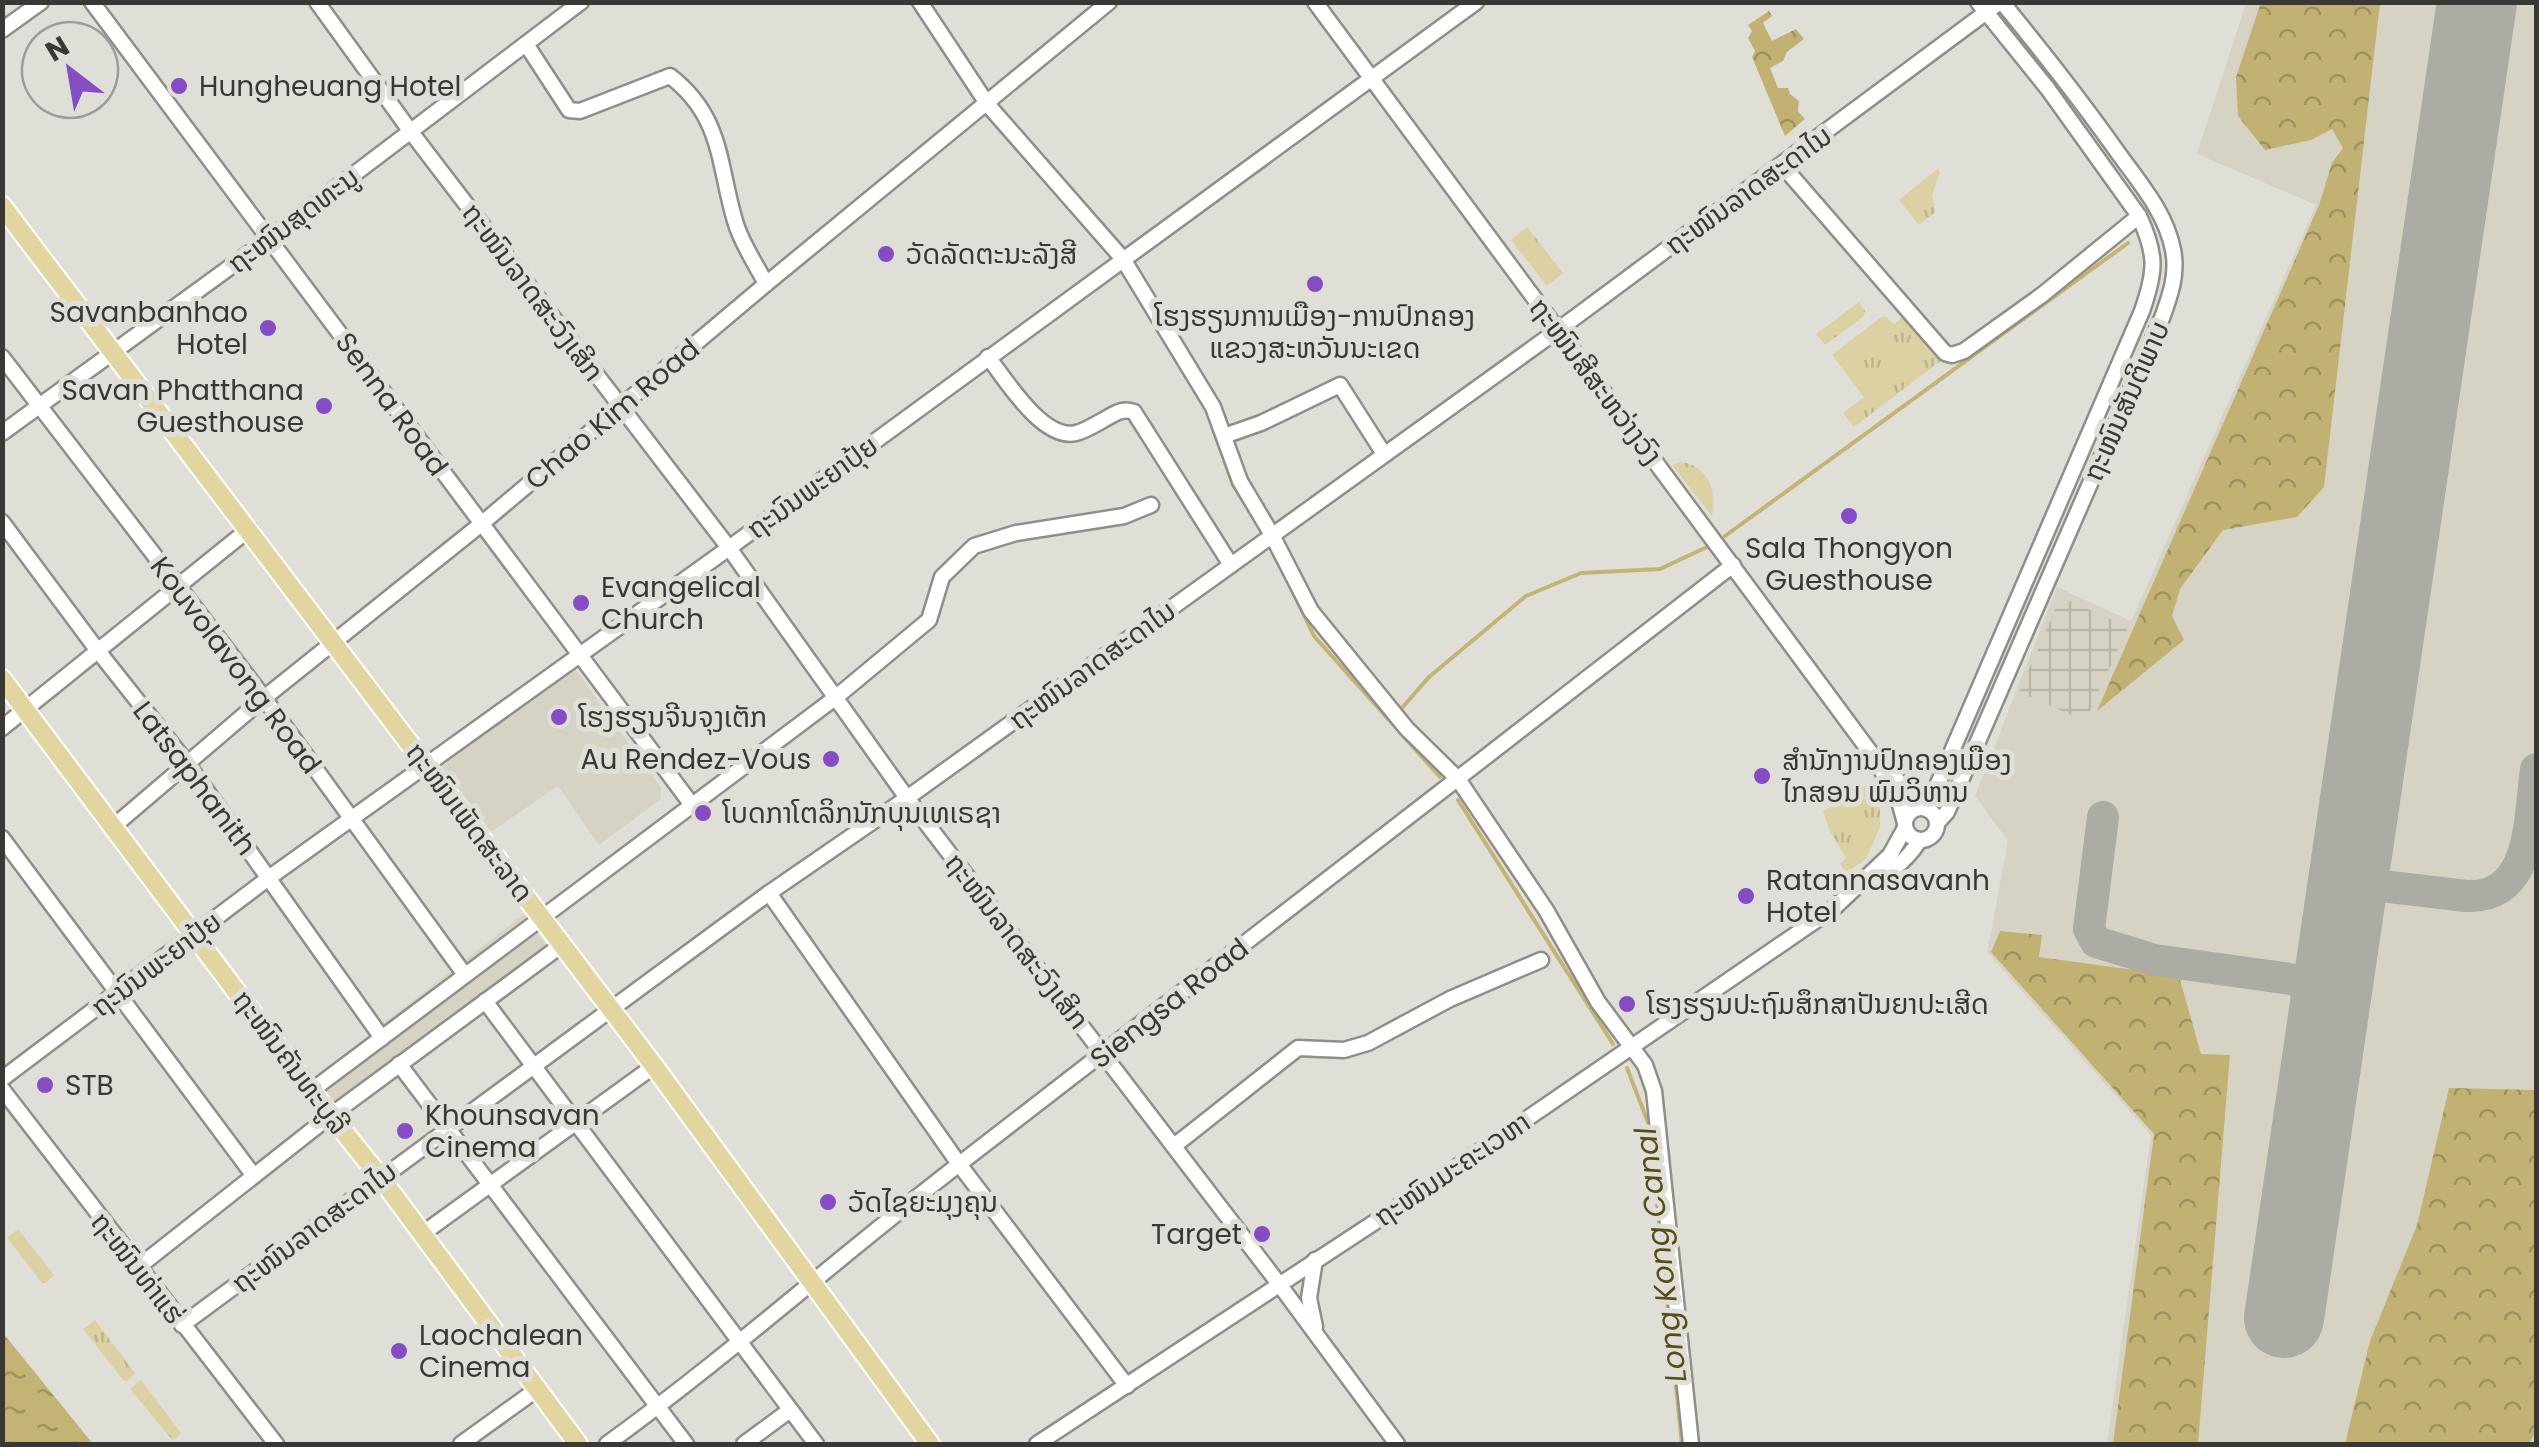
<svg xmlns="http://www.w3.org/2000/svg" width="2539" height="1447" font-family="Poppins,'Noto Sans Lao',sans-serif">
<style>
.built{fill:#d7d3c4}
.industrial{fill:url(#industrial-grid)}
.grass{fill:url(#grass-tufts)}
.forest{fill:url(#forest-crowns)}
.water{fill:url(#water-ripples)}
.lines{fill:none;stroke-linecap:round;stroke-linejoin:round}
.stream{stroke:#c3b476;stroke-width:4}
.taxiway{stroke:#acaca5;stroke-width:32}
.runway{stroke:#acaca5;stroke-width:80}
.minor-casing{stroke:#908e87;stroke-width:19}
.major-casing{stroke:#fff;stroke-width:22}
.minor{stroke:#fff;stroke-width:14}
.major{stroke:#e2d5a0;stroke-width:18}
.poi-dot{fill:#844dc4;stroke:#e0dfd7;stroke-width:4}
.labels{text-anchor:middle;stroke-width:10;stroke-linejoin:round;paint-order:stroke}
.poi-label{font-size:28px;fill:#393835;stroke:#e0dfd7;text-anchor:start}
.street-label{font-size:28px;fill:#393835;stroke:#e0dfd7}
.water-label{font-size:30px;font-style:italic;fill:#574c1b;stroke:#e0dfd7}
</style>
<defs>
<pattern id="industrial-grid" width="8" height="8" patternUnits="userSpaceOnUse" patternTransform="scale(2.5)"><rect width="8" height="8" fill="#d7d3c4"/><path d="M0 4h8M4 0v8" fill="none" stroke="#b9b6a9"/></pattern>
<pattern id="grass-tufts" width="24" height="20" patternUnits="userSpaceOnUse" patternTransform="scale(2.5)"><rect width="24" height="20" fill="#dcd1a3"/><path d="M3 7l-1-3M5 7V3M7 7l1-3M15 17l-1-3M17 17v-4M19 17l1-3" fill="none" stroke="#beb48d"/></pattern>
<pattern id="forest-crowns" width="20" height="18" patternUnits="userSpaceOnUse" patternTransform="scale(2.5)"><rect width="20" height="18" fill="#c1b273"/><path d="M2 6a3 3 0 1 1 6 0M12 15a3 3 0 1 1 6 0" fill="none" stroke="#9e925f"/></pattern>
<pattern id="water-ripples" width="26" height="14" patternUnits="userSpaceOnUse" patternTransform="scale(2.5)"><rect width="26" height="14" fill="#c3b476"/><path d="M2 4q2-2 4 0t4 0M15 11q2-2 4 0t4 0" fill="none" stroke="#9f9362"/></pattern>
</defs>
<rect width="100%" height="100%" fill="#e0dfd7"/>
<!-- built -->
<g class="built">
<path d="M 2246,3 L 2536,3 L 2536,1437 L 2533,1444 L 2107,1444 L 2151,1135 L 1987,952 L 2008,841 L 1975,796 L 2057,587 L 2131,621 L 2316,205 L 2197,154 Z"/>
<path d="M 575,669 L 661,788 L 661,799 L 599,845 L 558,786 L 491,832 L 442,766 Z"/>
<path d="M 524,914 L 553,954 L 342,1113 L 315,1077 Z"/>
</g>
<!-- industrial -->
<path class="industrial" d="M 2061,597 L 2128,627 L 2085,721 L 2019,692 Z"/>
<!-- grass -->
<g class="grass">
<path d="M 1937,169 L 1940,172 L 1932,195 L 1935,212 L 1919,225 L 1899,200 Z"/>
<path d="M 1527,227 L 1563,273 L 1547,286 L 1511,240 Z"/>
<path d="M 1859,302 L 1865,311 L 1863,317 L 1825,345 L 1816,334 Z"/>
<path d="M 1906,314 L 1943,359 L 1854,427 L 1843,413 L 1864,397 L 1832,355 L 1880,318 L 1885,316 L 1894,324 Z"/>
<path d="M 1681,462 C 1708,466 1717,490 1712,516 L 1672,465 Z"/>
<path d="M 1866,785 L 1880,808 L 1880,827 L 1866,859 L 1846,873 L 1840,864 L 1846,858 L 1830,831 L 1823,811 Z"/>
<path d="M 18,1229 L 54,1275 L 46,1283 L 42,1283 L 7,1238 Z"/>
<path d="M 95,1320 L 135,1373 L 127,1381 L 123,1380 L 83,1329 Z"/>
<path d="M 141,1380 L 181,1433 L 173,1441 L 130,1389 Z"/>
</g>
<!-- forest -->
<g class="forest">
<path d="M 2261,2 L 2380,3 L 2324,487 L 2297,517 L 2223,530 L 2180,589 L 2172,616 L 2184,640 L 2097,711 L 2319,205 L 2332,163 L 2343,148 L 2332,129 L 2311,140 L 2265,150 L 2238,116 L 2236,77 Z"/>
<path d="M 1769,11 L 1772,16 L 1763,23 L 1772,41 L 1796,29 L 1804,39 L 1787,52 L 1783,61 L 1770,68 L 1778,88 L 1788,88 L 1790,94 L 1799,101 L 1798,111 L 1805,119 L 1785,136 L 1752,57 L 1755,51 L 1748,38 L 1752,31 L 1748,25 Z"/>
<path d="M 2000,931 L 2042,935 L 2039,957 L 2179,976 L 2201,1054 L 2230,1055 L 2198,1444 L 2113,1444 L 2154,1134 L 1991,952 Z"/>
<path d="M 2449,1088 L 2536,1090 L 2536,1431 L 2529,1444 L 2345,1444 L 2370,1341 L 2417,1225 Z"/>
</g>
<!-- water -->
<path class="water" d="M 3,1333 L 93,1444 L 3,1444 Z"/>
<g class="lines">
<!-- stream -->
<g class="stream">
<path d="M 1214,431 L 1233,485 L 1259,526"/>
<path d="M 1725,536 L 2128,243"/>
<path d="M 1287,580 L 1314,636 L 1440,777"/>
<path d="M 1402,708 L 1429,677 L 1526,596 L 1581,573 L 1660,569 L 1707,547"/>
<path d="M 1458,800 L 1613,1044"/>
<path d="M 1627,1068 L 1649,1125 L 1682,1444"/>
</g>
<!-- taxiway -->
<g class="taxiway">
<path d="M 2103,817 L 2089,929 L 2096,942 L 2155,960 L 2333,985"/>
<path d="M 2348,882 L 2466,896 C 2534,899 2529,817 2536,769"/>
</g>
<!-- runway -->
<path class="runway" d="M 2284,1318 L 2477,2"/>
<!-- minor casing -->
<g class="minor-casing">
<g id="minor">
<path d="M 92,2 L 692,805"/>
<path d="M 317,2 L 411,132 L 729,548 L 907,798 L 1279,1284 L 1397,1444"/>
<path d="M 920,2 L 988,105 L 1123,259 L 1213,407 L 1240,481 L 1272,535 L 1311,611 L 1407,729 L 1458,779 L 1546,910 L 1598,1002 L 1645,1065 L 1654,1091 L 1691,1444"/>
<path d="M 1315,2 L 1876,760 L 1900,805 L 1905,823"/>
<path d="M 2,30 L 41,2"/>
<path d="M 526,44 L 569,110 L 580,111 L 670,76 C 723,117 718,164 735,221 C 741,243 756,264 766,284"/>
<path d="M 1782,165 L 1945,353 L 1952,355 L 1964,351 L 2042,295 L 2139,216"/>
<path d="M 2,357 L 264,698 L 465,975"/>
<path d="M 988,357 C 1006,380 1043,441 1076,433 C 1085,431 1096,424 1105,419 C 1116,413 1122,408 1134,412 L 1231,565"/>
<path d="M 2,433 L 270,238 L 581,2"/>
<path d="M 1224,436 L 1261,423 L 1340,385 L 1384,454"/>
<path d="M 2,522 L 98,651 L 186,762 L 382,1038"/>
<path d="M 2,728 L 249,529"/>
<path d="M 1881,763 L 1924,808"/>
<circle cx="1921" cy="824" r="16"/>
<path d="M 1927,809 L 2142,311 C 2156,271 2157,255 2139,216 L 2048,89 L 1978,2"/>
<path d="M 1937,823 L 1947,812 L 1959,785 L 2162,318 C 2170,296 2178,274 2173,250 C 2166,212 2138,181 2116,150 C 2080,99 2042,51 2002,2"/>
<path d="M 114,826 L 264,698 L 480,525 L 766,284 L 1109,2"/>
<path d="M 2,838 L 254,1176"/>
<path d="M 1860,884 C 1887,877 1905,863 1920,840"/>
<path d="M 769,893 L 959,1164 L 1127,1386"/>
<path d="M 485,1001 L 816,1444"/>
<path d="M 399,1064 L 686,1444"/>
<path d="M 2,1079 L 270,877 L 729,548 L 1476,2"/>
<path d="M 2,1089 L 276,1444"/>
<path d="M 311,1091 L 835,698 L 929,620 L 942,577 L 974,546 L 1016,533 L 1124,516 L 1151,505"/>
<path d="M 1174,1146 L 1298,1048 L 1344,1050 L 1368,1043 L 1450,999 L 1541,960"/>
<path d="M 422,1234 L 654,1066"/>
<path d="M 137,1268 L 330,1116 L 563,944"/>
<path d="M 182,1325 L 769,893 L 907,798 L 1558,330 L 2000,2"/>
<path d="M 1315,1327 L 1309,1298 L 1315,1260"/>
<path d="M 461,1444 L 536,1390"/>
<path d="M 607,1444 C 730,1355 842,1254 962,1162 C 1220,964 1476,764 1733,565"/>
<path d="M 744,1444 L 790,1410"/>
<path d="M 1037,1444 L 1416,1195 L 1834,908 L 1890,855 L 1905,828"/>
</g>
</g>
<!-- major casing -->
<g class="major-casing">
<g id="major">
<path d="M 2,206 L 654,1066 L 930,1444"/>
<path d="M 2,679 L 311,1091 L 380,1177 L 578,1444"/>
</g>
</g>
<!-- minor -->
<use href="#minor" class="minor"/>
<!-- major -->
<use href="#major" class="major"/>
</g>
<!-- markers -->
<g class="poi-dot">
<circle cx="179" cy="86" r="10"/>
<circle cx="886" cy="254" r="10"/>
<circle cx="1315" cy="284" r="10"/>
<circle cx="268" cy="328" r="10"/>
<circle cx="324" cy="406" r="10"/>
<circle cx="1849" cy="516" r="10"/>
<circle cx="581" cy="603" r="10"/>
<circle cx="559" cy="717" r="10"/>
<circle cx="831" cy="759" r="10"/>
<circle cx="1762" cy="776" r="10"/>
<circle cx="703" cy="813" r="10"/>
<circle cx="1746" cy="896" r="10"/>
<circle cx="1627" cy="1004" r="10"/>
<circle cx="45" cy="1085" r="10"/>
<circle cx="405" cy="1131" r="10"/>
<circle cx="828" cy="1202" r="10"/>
<circle cx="1262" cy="1234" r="10"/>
<circle cx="399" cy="1351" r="10"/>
</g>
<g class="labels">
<!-- poi labels -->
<g class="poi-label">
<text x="199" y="96">Hungheuang Hotel</text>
<text x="906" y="264">ວັດລັດຕະນະລັງສີ</text>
<text x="248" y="322" text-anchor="end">Savanbanhao<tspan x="248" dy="32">Hotel</tspan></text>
<text x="1315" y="326" text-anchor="middle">ໂຮງຮຽນການເມືອງ-ການປົກຄອງ<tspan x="1315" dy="32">ແຂວງສະຫວັນນະເຂດ</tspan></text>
<text x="304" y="400" text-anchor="end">Savan Phatthana<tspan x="304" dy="32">Guesthouse</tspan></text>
<text x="1849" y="558" text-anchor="middle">Sala Thongyon<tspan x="1849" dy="32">Guesthouse</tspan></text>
<text x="601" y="597">Evangelical<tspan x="601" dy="32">Church</tspan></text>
<text x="579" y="727">ໂຮງຮຽນຈີນຈຸງເຕັກ</text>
<text x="811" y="769" text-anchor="end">Au Rendez-Vous</text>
<text x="1782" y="770">ສຳນັກງານປົກຄອງເມືອງ<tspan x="1782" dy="32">ໄກສອນ ພົມວິຫານ</tspan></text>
<text x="723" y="823">ໂບດກາໂຕລິກນັກບຸນເທເຣຊາ</text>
<text x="1766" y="890">Ratannasavanh<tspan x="1766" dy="32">Hotel</tspan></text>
<text x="1647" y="1014">ໂຮງຮຽນປະຖົມສຶກສາປັນຍາປະເສີດ</text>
<text x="65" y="1095">STB</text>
<text x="425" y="1125">Khounsavan<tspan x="425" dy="32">Cinema</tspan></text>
<text x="848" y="1212">ວັດໄຊຍະມຸງຄຸນ</text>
<text x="1242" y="1244" text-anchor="end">Target</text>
<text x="419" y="1345">Laochalean<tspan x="419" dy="32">Cinema</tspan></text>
</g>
<!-- street labels -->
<g class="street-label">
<text transform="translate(1748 190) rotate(-36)" y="10">ຖະໜົນລາດສະດາໄນ</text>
<text transform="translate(293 220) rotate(-37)" y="10">ຖະໜົນສຸດທະນູ</text>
<text transform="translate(533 292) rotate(53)" y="10">ຖະໜົນລາດສະວົງເສິກ</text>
<text transform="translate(1596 381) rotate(53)" y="10">ຖະໜົນສີສະຫວ່າງວົງ</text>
<text transform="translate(2126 401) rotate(-66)" y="10">ຖະໜົນສັນຕິພາບ</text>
<text transform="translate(392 404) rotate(54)" y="10">Senna Road</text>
<text transform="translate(612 414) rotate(-40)" y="10">Chao Kim Road</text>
<text transform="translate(812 487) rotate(-36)" y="10">ຖະນົນພະຍາປຸ້ຍ</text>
<text transform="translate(236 665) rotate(53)" y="10">Kouvolavong Road</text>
<text transform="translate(1092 665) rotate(-36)" y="10">ຖະໜົນລາດສະດາໄນ</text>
<text transform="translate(195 778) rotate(53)" y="10">Latsaphanith</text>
<text transform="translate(470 822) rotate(53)" y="10">ຖະໜົນເພັດສະລາດ</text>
<text transform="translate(1017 941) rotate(52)" y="10">ຖະໜົນລາດສະວົງເສິກ</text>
<text transform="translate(156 964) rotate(-37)" y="10">ຖະນົນພະຍາປຸ້ຍ</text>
<text transform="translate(1169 1003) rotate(-38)" y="10">Siengsa Road</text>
<text transform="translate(291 1062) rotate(53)" y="10">ຖະໜົນຄັນທະບູລີ</text>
<text transform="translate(1452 1169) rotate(-34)" y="10">ຖະໜົນມະຄະເວຫາ</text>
<text transform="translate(314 1227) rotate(-37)" y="10">ຖະໜົນລາດສະດາໄນ</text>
<text transform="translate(138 1268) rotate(52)" y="10">ຖະໜົນທ່າແຮ່</text>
</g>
<!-- water labels -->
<g class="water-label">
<text transform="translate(1661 1255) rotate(-97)" y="10">Long Kong Canal</text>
</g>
</g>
<!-- border -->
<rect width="2539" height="1447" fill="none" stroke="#393835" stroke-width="10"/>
<!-- north arrow -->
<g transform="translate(70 70) rotate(329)"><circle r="48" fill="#e0dfd7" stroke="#9d9c96" stroke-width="2.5"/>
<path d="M0-8L18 38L0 25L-18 38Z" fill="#844dc4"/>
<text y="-15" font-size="28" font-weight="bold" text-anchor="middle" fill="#393835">N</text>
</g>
</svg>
